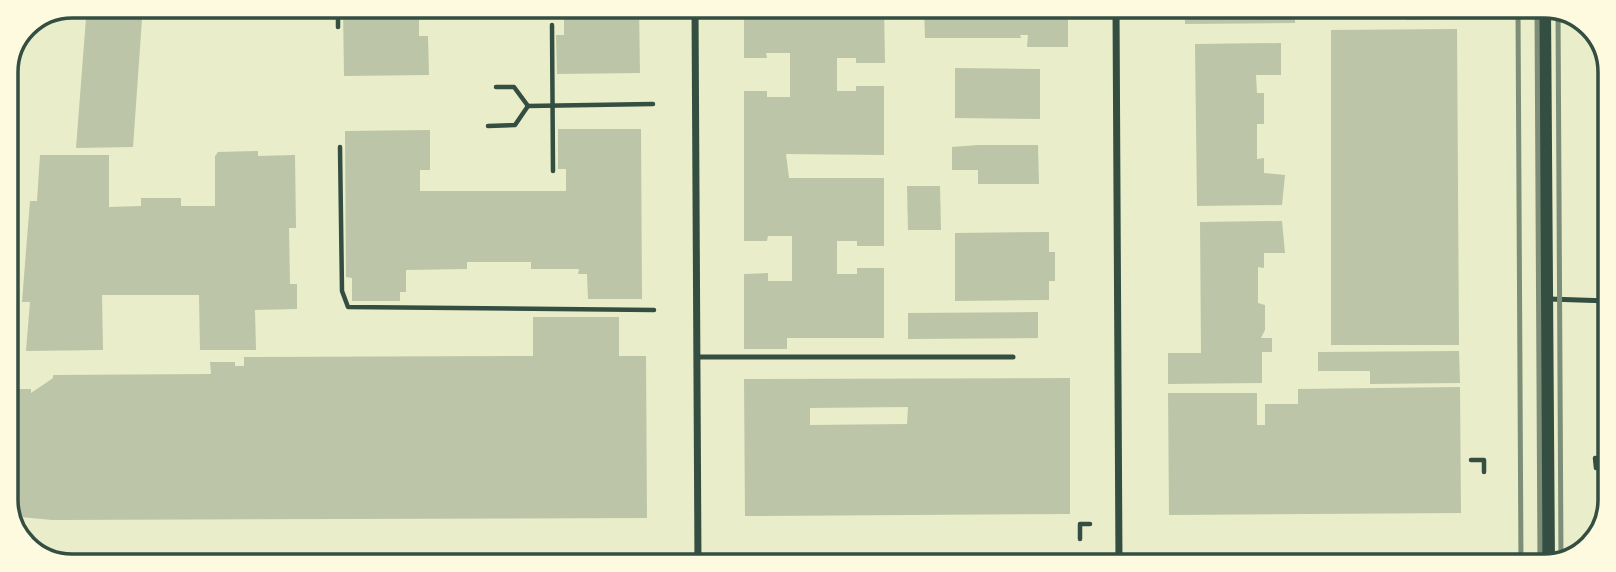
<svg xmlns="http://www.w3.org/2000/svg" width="1616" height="572" font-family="Roboto,sans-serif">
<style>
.building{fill:#bcc5a7;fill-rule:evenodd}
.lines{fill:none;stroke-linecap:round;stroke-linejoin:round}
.path{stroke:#344e41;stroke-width:4.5}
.service{stroke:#344e41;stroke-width:5}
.minor{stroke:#344e41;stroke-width:7}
.secondary{stroke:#344e41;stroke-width:14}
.rail{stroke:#7c8e77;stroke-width:5}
.rim{fill:none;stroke:#344e41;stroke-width:3.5}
</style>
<rect width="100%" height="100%" fill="#e9edc9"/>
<!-- building -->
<g class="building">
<path d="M 87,5 L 143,5 L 133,147 L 76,148 Z"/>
<path d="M 343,6 L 639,7 L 640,73 L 557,74 L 556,35 L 564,35 L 564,12 L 443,16 L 443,13 L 419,13 L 419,36 L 428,36 L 429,75 L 344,76 Z"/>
<path d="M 744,7 L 884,7 L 885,63 L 856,63 L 856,58 L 837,58 L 837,91 L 856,91 L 856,86 L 884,86 L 884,155 L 786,154 L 789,178 L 884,178 L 884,246 L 857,246 L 857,241 L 837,241 L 837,274 L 857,274 L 857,268 L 884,268 L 884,338 L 787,338 L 787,349 L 744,349 L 744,274 L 768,273 L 768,281 L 792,281 L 792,236 L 768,236 L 767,241 L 744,241 L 744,91 L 767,91 L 767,97 L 790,97 L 790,53 L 766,53 L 767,58 L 744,58 Z"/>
<path d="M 924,7 L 1068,8 L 1068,47 L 1027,47 L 1028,35 L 1020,35 L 1021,38 L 925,38 Z"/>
<path d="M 1185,8 L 1295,8 L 1295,23 L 1185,24 Z"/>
<path d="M 1406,8 L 1459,8 L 1459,18 L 1406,20 Z"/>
<path d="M 1457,29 L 1459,345 L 1331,345 L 1331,30 Z"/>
<path d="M 1281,43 L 1281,75 L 1256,75 L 1257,93 L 1264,93 L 1264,124 L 1257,124 L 1257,159 L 1264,158 L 1264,173 L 1285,175 L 1282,205 L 1197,206 L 1195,44 Z"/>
<path d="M 955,68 L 1040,69 L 1040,119 L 955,118 Z"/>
<path d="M 558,129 L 641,129 L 642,299 L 588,299 L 587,274 L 578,274 L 579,269 L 531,269 L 531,262 L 467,262 L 467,269 L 406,270 L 406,292 L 400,292 L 400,301 L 352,301 L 352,278 L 346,277 L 345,131 L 430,130 L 430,170 L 420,170 L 420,191 L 566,191 L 566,169 L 558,169 Z"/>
<path d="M 978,145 L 1038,145 L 1039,184 L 978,184 L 978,170 L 952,170 L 952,147 Z"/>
<path d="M 258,151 L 258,156 L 295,155 L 296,228 L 289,228 L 290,284 L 297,284 L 297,309 L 255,310 L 256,350 L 200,350 L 199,295 L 102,295 L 103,350 L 26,351 L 30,302 L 22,302 L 30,201 L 37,201 L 40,155 L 109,155 L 109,207 L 141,206 L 141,198 L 181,198 L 181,206 L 215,206 L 215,156 L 218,152 Z"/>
<path d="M 907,186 L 940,186 L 941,230 L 908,230 Z"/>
<path d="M 1282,221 L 1285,253 L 1264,253 L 1264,268 L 1258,267 L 1258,303 L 1265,305 L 1265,330 L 1261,338 L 1272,338 L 1272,352 L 1262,352 L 1262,383 L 1168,384 L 1168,353 L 1201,353 L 1200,222 Z"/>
<path d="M 1049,232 L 1049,252 L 1055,252 L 1055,281 L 1049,281 L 1049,300 L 955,301 L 955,233 Z"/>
<path d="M 1038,312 L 1038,338 L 908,339 L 908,313 Z"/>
<path d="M 533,317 L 619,317 L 619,356 L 646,356 L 647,518 L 52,520 L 10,516 L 5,506 L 5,441 L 11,389 L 31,389 L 31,393 L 53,378 L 53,375 L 211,374 L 210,362 L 235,362 L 235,366 L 244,366 L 244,357 L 533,356 Z"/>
<path d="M 1459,351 L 1460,383 L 1370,384 L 1370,371 L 1318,371 L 1318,352 Z"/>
<path d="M 1070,378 L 1070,514 L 745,516 L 744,379 ZM 908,407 L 907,424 L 810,425 L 810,408 Z"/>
<path d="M 1460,387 L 1461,513 L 1169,515 L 1168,393 L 1257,393 L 1257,425 L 1265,425 L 1265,404 L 1298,404 L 1298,389 Z"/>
</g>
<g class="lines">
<!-- path -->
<g class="path">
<path d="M 552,25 L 553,171"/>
<path d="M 338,27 L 338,6"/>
<path d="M 496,87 L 514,87 L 528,106"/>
<path d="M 528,106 L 653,104"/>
<path d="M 488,126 L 515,125 L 528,106"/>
<path d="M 340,147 L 342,291 L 348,307 L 654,310"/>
<path d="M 1471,460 L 1484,460 L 1484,472"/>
<path d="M 1596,468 L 1595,458 L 1601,459"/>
<path d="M 1080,539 L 1080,524 L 1090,524"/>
</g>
<!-- service -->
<g class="service">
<path d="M 1549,299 L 1609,301"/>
<path d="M 697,357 L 1013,357"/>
</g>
<!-- minor -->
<g class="minor">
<path d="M 695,7 L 698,565"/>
<path d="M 1116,8 L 1119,566"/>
</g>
<!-- secondary -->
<path class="secondary" d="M 1544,9 L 1548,566"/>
<!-- rail -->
<g class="rail">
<path d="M 1518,9 L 1521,567"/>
<path d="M 1537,9 L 1540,567"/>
<path d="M 1558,9 L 1561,561"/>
</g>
</g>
<!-- crop -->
<path d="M0 0H1616V572H0ZM72 18H1544A54 54 0 0 1 1598 72V500A54 54 0 0 1 1544 554H72A54 54 0 0 1 18 500V72A54 54 0 0 1 72 18Z" fill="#fefae0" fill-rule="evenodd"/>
<path class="rim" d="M72 18H1544A54 54 0 0 1 1598 72V500A54 54 0 0 1 1544 554H72A54 54 0 0 1 18 500V72A54 54 0 0 1 72 18Z"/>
</svg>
